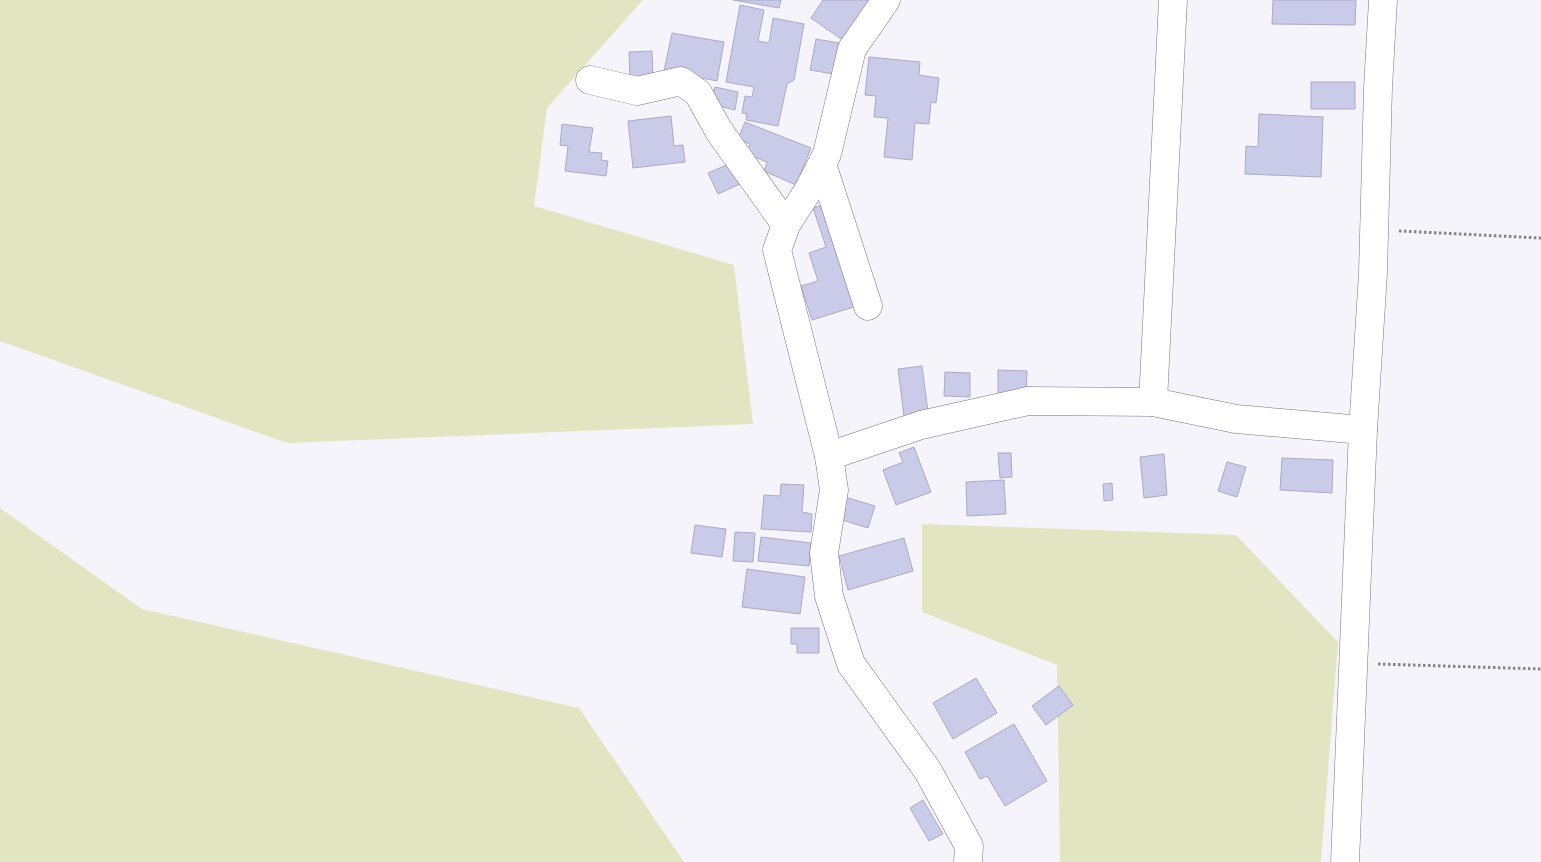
<svg xmlns="http://www.w3.org/2000/svg" width="1541" height="862" font-family="Literata,serif">
<style>
.green{fill:#e2e5c2}
.building{fill:#cacae9;stroke:#aaaac7}
.lines{fill:none;stroke-linecap:round;stroke-linejoin:round}
.minor-casing{stroke:#79728d;stroke-width:29}
.tertiary-casing{stroke:#79728d;stroke-width:29}
.path{stroke:#85838b;stroke-width:3;stroke-dasharray:2.5 2.5;stroke-linecap:butt}
.minor{stroke:#fff;stroke-width:28}
.tertiary{stroke:#fff;stroke-width:28}
</style>
<rect width="100%" height="100%" fill="#f6f4fb"/>
<!-- green -->
<g class="green">
<path d="M 0,0 L 643,0 L 547,108 L 534,206 L 734,265 L 753,424 L 287,443 L 0,341 Z"/>
<path d="M 0,508 L 142,609 L 579,708 L 684,862 L 0,862 Z"/>
<path d="M 922,524 L 1236,535 L 1338,642 L 1321,862 L 1060,862 L 1057,665 L 922,612 Z"/>
</g>
<!-- building -->
<g class="building">
<path d="M 733,0 L 781,0 L 779,8 Z"/>
<path d="M 823,0 L 872,0 L 844,41 L 811,18 Z"/>
<path d="M 1273,0 L 1356,0 L 1355,25 L 1272,24 Z"/>
<path d="M 740,5 L 764,10 L 758,41 L 769,43 L 773,18 L 804,24 L 794,80 L 787,84 L 778,126 L 746,120 L 747,114 L 742,113 L 745,96 L 752,97 L 754,87 L 726,82 Z"/>
<path d="M 672,33 L 724,42 L 717,81 L 664,71 Z"/>
<path d="M 816,39 L 839,43 L 833,74 L 810,70 Z"/>
<path d="M 652,51 L 653,80 L 630,81 L 629,52 Z"/>
<path d="M 869,57 L 920,62 L 919,75 L 939,78 L 936,103 L 931,102 L 929,124 L 915,123 L 912,160 L 884,157 L 888,118 L 874,117 L 876,96 L 865,95 Z"/>
<rect x="1311" y="82" width="44" height="27"/>
<path d="M 715,87 L 738,92 L 735,110 L 711,104 Z"/>
<path d="M 1259,114 L 1323,117 L 1321,177 L 1245,174 L 1246,146 L 1258,147 Z"/>
<path d="M 671,116 L 674,146 L 683,145 L 685,162 L 633,168 L 628,121 Z"/>
<path d="M 745,122 L 811,148 L 796,185 L 764,171 L 767,162 L 746,154 L 750,144 L 738,139 Z"/>
<path d="M 562,124 L 593,128 L 589,152 L 602,153 L 601,160 L 608,161 L 606,176 L 565,171 L 568,146 L 560,145 Z"/>
<path d="M 731,163 L 740,184 L 718,194 L 708,173 Z"/>
<path d="M 827,203 L 860,305 L 812,320 L 801,286 L 818,281 L 809,253 L 826,247 L 813,208 Z"/>
<path d="M 922,366 L 928,412 L 904,416 L 898,369 Z"/>
<path d="M 998,370 L 1027,371 L 1026,396 L 998,395 Z"/>
<path d="M 945,372 L 970,373 L 970,397 L 944,396 Z"/>
<path d="M 914,447 L 931,492 L 896,505 L 883,470 L 903,462 L 899,453 Z"/>
<path d="M 998,453 L 1011,453 L 1012,477 L 1000,478 Z"/>
<path d="M 1164,454 L 1167,495 L 1144,498 L 1140,457 Z"/>
<path d="M 1282,458 L 1333,460 L 1332,493 L 1280,490 Z"/>
<path d="M 1227,462 L 1246,467 L 1237,497 L 1218,491 Z"/>
<path d="M 1004,480 L 1006,514 L 967,516 L 966,482 Z"/>
<path d="M 1112,483 L 1113,500 L 1104,501 L 1103,484 Z"/>
<path d="M 781,484 L 804,485 L 802,512 L 812,514 L 811,532 L 761,529 L 764,495 L 780,496 Z"/>
<path d="M 845,497 L 875,506 L 868,528 L 839,519 Z"/>
<path d="M 695,525 L 726,529 L 722,557 L 691,553 Z"/>
<path d="M 735,532 L 755,533 L 753,562 L 733,561 Z"/>
<path d="M 761,537 L 811,543 L 809,566 L 758,561 Z"/>
<path d="M 904,538 L 913,571 L 848,590 L 839,556 Z"/>
<path d="M 747,569 L 805,577 L 800,614 L 742,607 Z"/>
<path d="M 791,628 L 819,628 L 819,653 L 797,653 L 797,644 L 791,644 Z"/>
<path d="M 976,678 L 997,713 L 953,739 L 933,703 Z"/>
<path d="M 1059,686 L 1073,705 L 1046,725 L 1032,706 Z"/>
<path d="M 1014,724 L 1047,781 L 1005,806 L 987,776 L 980,779 L 965,752 Z"/>
<path d="M 923,800 L 943,834 L 929,841 L 910,808 Z"/>
</g>
<g class="lines">
<!-- minor casing -->
<g class="minor-casing">
<g id="minor">
<path d="M 886,0 L 852,49 L 827,154 L 809,189 L 786,225 L 777,250 L 829,456 L 834,490 L 824,553 L 829,596 L 851,664 L 928,771 L 969,846 L 968,862"/>
<path d="M 590,80 L 637,91 L 681,81 L 698,93 L 719,131 L 786,225"/>
<path d="M 822,164 L 868,306"/>
<path d="M 1153,402 L 1173,0"/>
<path d="M 829,456 L 921,425 L 1028,401 L 1153,402 L 1236,419 L 1363,430"/>
</g>
</g>
<!-- tertiary casing -->
<g class="tertiary-casing">
<path id="tertiary" d="M 1345,862 L 1363,430 L 1373,273 L 1378,88 L 1383,0"/>
</g>
<!-- path -->
<g class="path">
<path d="M 1399,231 L 1541,238"/>
<path d="M 1378,664 L 1541,669"/>
</g>
<!-- minor -->
<use href="#minor" class="minor"/>
<!-- tertiary -->
<use href="#tertiary" class="tertiary"/>
</g>
</svg>
